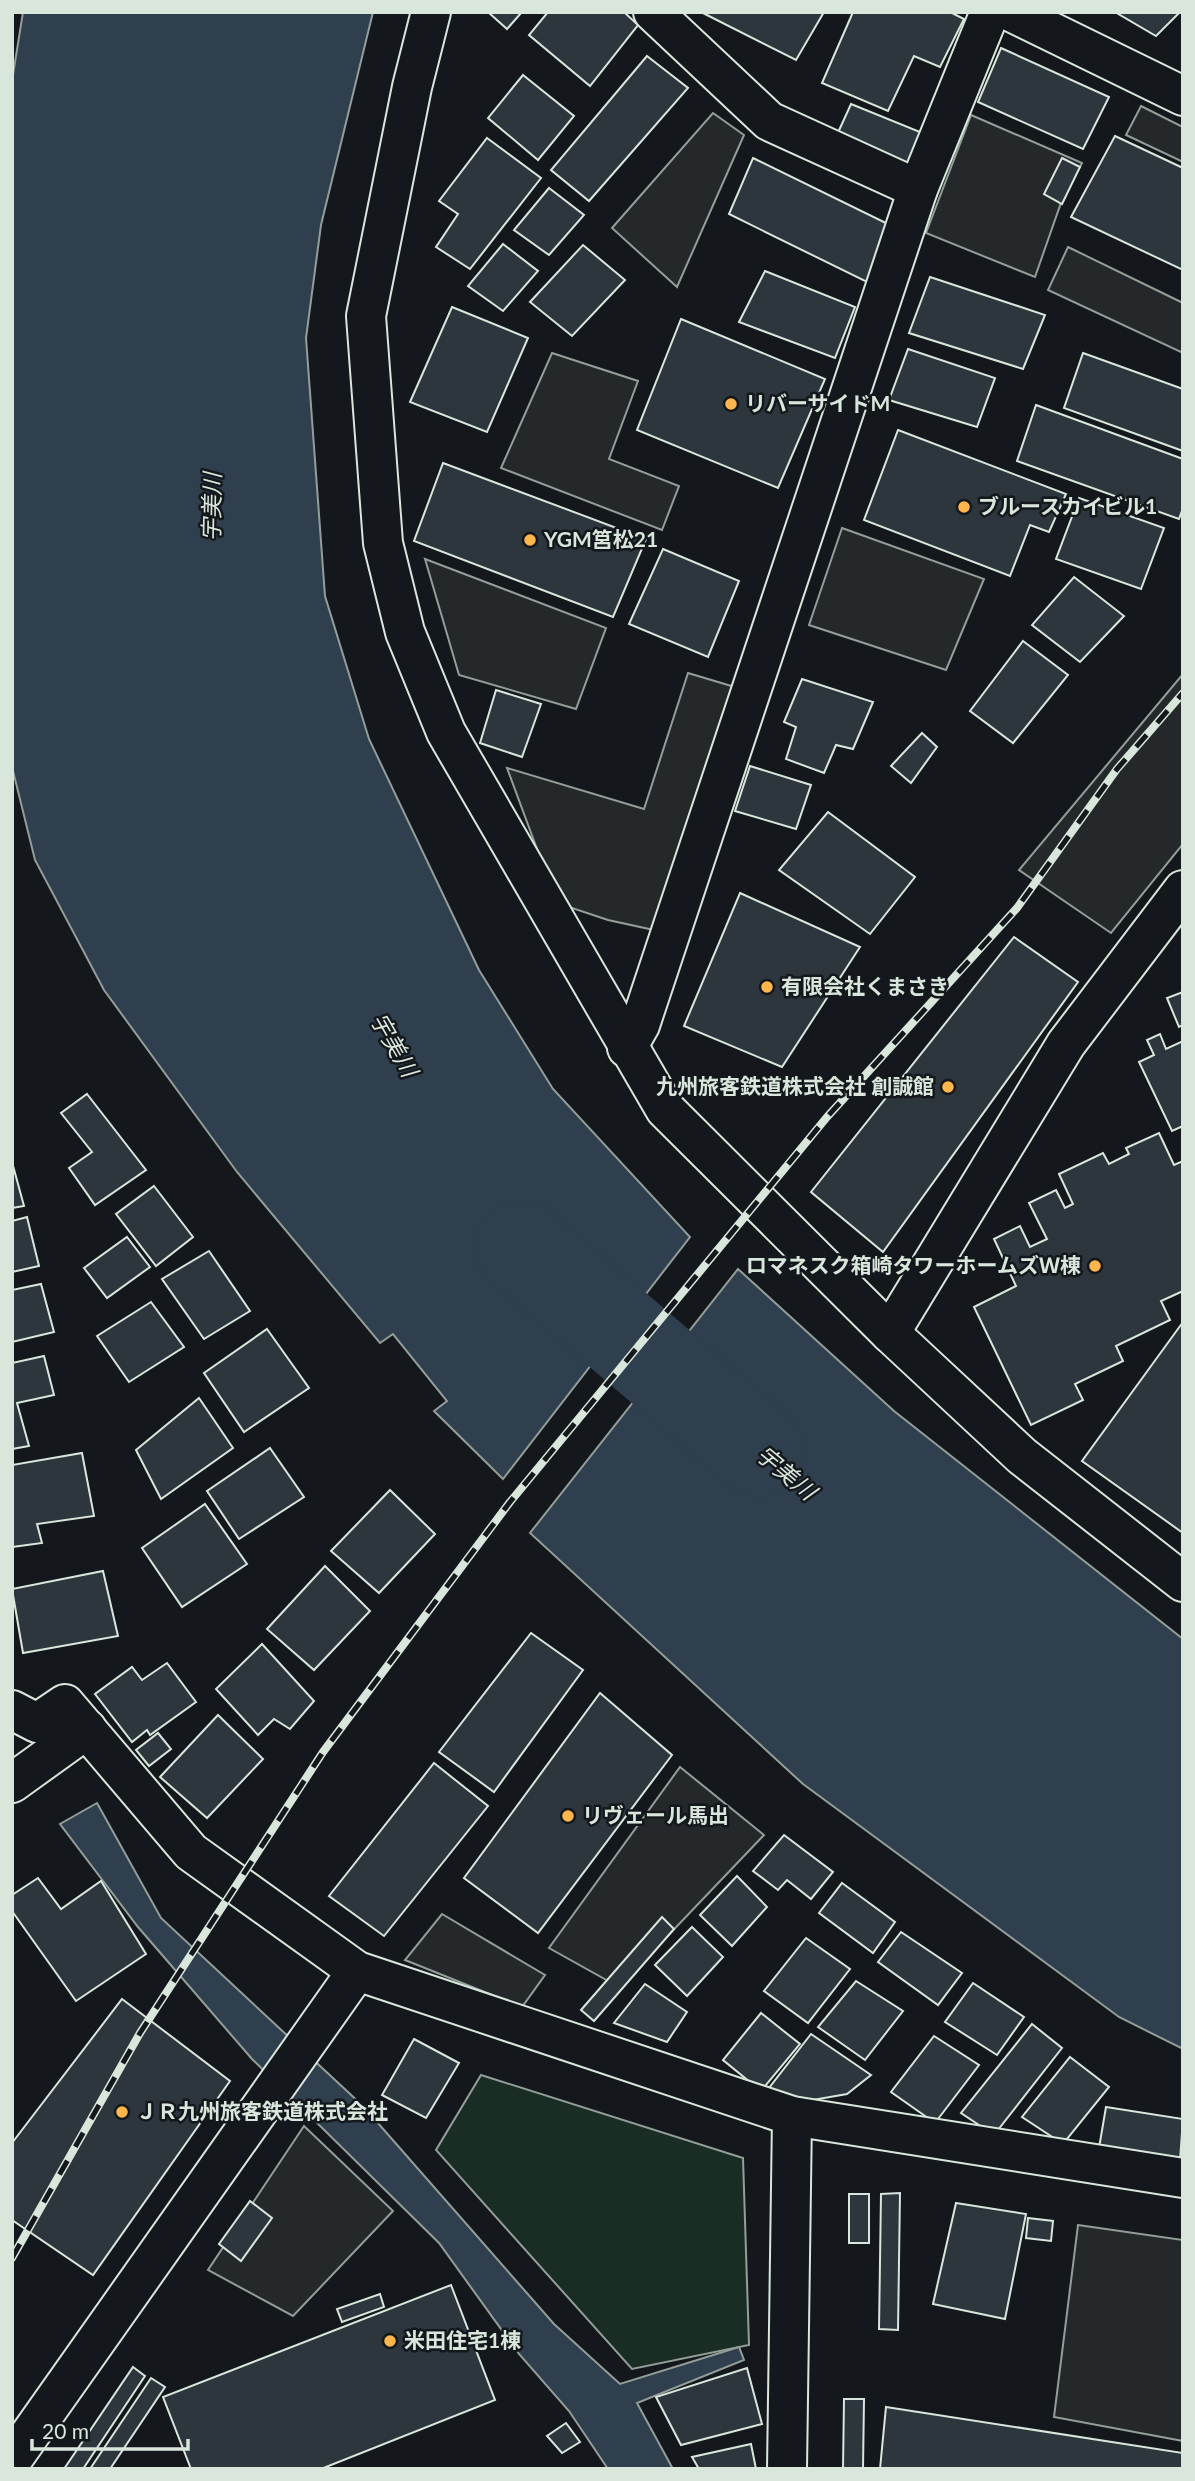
<svg xmlns="http://www.w3.org/2000/svg" width="1195" height="2481" font-family="Lato,'Noto Sans JP',sans-serif">
<style>
.green{fill:#1a2d24;stroke:#939e99;stroke-width:2}
.parking{fill:#24282b;stroke:#939e99;stroke-width:2}
.water{fill:#2f3f4d;stroke:#939e99;stroke-width:2}
.lines{fill:none;stroke-linecap:round;stroke-linejoin:round}
.river{stroke:#2f3f4d;stroke-width:93}
.building{fill:#2c363c;stroke:#d8e6dc;stroke-width:2}
.minor-casing{stroke:#d8e6dc;stroke-width:42}
.tertiary-casing{stroke:#d8e6dc;stroke-width:42}
.minor{stroke:#14181c;stroke-width:38}
.tertiary{stroke:#14181c;stroke-width:38}
.rail-casing{stroke:#d8e6dc;stroke-width:8}
.rail{stroke:#14181c;stroke-width:5;stroke-dasharray:16;stroke-linecap:butt}
.poi-dot{fill:#ffb74d;stroke:#14181c;stroke-width:2.5}
.labels{text-anchor:middle;stroke-width:5;stroke-linejoin:round;paint-order:stroke}
.poi-label{font-size:21px;font-weight:bold;fill:#d8e6dc;stroke:#14181c;text-anchor:start}
.water-label{font-size:23px;font-style:italic;fill:#d8e6dc;stroke:#14181c}
</style>
<rect width="100%" height="100%" fill="#14181c"/>
<!-- green -->
<path class="green" d="M 481,2075 L 743,2158 L 749,2345 L 632,2369 L 436,2150 Z"/>
<!-- parking -->
<g class="parking">
<path d="M 1141,106 L 1183,127 L 1183,162 L 1126,135 Z"/>
<path d="M 713,113 L 744,135 L 677,287 L 612,228 Z"/>
<path d="M 971,115 L 1082,163 L 1062,200 L 1035,277 L 926,233 Z"/>
<path d="M 1068,247 L 1183,303 L 1183,353 L 1048,290 Z"/>
<path d="M 552,353 L 638,381 L 609,459 L 679,486 L 662,530 L 501,468 Z"/>
<path d="M 842,528 L 984,579 L 946,670 L 809,625 Z"/>
<path d="M 425,559 L 606,628 L 576,709 L 459,675 Z"/>
<path d="M 688,673 L 738,688 L 654,930 L 608,920 L 557,903 L 507,768 L 644,809 Z"/>
<path d="M 1183,674 L 1183,844 L 1111,933 L 1019,870 Z"/>
<path d="M 680,1767 L 764,1835 L 619,1987 L 549,1948 Z"/>
<path d="M 442,1914 L 545,1975 L 522,2007 L 405,1960 Z"/>
<path d="M 304,2126 L 393,2211 L 293,2316 L 208,2270 Z"/>
<path d="M 1078,2225 L 1183,2240 L 1183,2441 L 1054,2417 Z"/>
</g>
<!-- water -->
<g class="water">
<path d="M 23,12 L 373,12 L 321,225 L 306,338 L 325,596 L 369,739 L 479,970 L 553,1089 L 690,1237 L 503,1479 L 434,1411 L 447,1401 L 393,1334 L 380,1343 L 237,1172 L 104,990 L 35,860 L 12,767 L 12,81 Z"/>
<path d="M 738,1269 L 894,1411 L 1183,1639 L 1183,2049 L 1119,2017 L 803,1784 L 530,1533 Z"/>
<path d="M 97,1803 L 161,1918 L 363,2106 L 554,2324 L 620,2384 L 739,2347 L 744,2360 L 637,2403 L 673,2469 L 608,2469 L 569,2411 L 519,2354 L 439,2243 L 252,2059 L 138,1927 L 60,1824 Z"/>
</g>
<g class="lines">
<!-- river -->
<path class="river" d="M 521,1247 L 758,1450"/>
</g>
<!-- building -->
<g class="building">
<path d="M 488,12 L 522,12 L 507,29 Z"/>
<path d="M 548,12 L 624,12 L 638,25 L 590,86 L 529,35 Z"/>
<path d="M 701,12 L 824,12 L 796,60 Z"/>
<path d="M 853,12 L 950,12 L 964,19 L 940,67 L 914,56 L 888,111 L 822,83 Z"/>
<path d="M 1115,12 L 1180,12 L 1156,36 Z"/>
<path d="M 1001,48 L 1109,97 L 1083,149 L 978,102 Z"/>
<path d="M 647,56 L 688,88 L 589,201 L 551,170 Z"/>
<path d="M 523,75 L 574,116 L 538,160 L 488,118 Z"/>
<path d="M 851,104 L 920,132 L 907,165 L 836,137 Z"/>
<path d="M 1115,136 L 1183,168 L 1183,270 L 1071,217 Z"/>
<path d="M 487,138 L 541,178 L 470,269 L 436,247 L 458,214 L 439,201 Z"/>
<path d="M 753,158 L 890,225 L 867,282 L 729,214 Z"/>
<path d="M 1062,158 L 1080,167 L 1062,204 L 1044,194 Z"/>
<path d="M 549,188 L 584,215 L 549,255 L 514,230 Z"/>
<path d="M 503,244 L 538,271 L 503,311 L 468,286 Z"/>
<path d="M 583,245 L 625,280 L 572,336 L 530,302 Z"/>
<path d="M 765,271 L 855,307 L 835,358 L 739,322 Z"/>
<path d="M 930,277 L 1045,315 L 1023,369 L 909,333 Z"/>
<path d="M 452,307 L 528,338 L 487,432 L 410,402 Z"/>
<path d="M 681,319 L 825,379 L 778,488 L 637,430 Z"/>
<path d="M 908,349 L 995,378 L 977,427 L 889,400 Z"/>
<path d="M 1083,353 L 1183,389 L 1183,451 L 1064,408 Z"/>
<path d="M 1036,405 L 1183,459 L 1183,508 L 1179,519 L 1017,461 Z"/>
<path d="M 898,430 L 1066,494 L 1049,532 L 1030,525 L 1010,576 L 864,520 Z"/>
<path d="M 443,463 L 646,539 L 613,617 L 414,541 Z"/>
<path d="M 1079,498 L 1164,528 L 1141,589 L 1056,559 Z"/>
<path d="M 663,549 L 739,581 L 708,657 L 629,624 Z"/>
<path d="M 1074,577 L 1124,616 L 1080,662 L 1032,625 Z"/>
<path d="M 1023,641 L 1068,675 L 1013,743 L 970,711 Z"/>
<path d="M 802,679 L 873,702 L 853,749 L 836,745 L 824,773 L 786,759 L 796,727 L 784,722 Z"/>
<path d="M 496,690 L 541,704 L 522,757 L 480,743 Z"/>
<path d="M 922,733 L 937,747 L 911,783 L 891,766 Z"/>
<path d="M 750,766 L 811,785 L 796,829 L 735,811 Z"/>
<path d="M 828,812 L 915,877 L 870,934 L 779,870 Z"/>
<path d="M 740,893 L 860,947 L 782,1067 L 684,1026 Z"/>
<path d="M 1014,937 L 1078,982 L 883,1252 L 811,1192 Z"/>
<path d="M 1183,992 L 1183,1025 L 1179,1027 L 1167,998 Z"/>
<path d="M 1160,1034 L 1166,1049 L 1183,1041 L 1183,1126 L 1172,1131 L 1139,1062 L 1154,1055 L 1147,1040 Z"/>
<path d="M 87,1094 L 146,1170 L 95,1205 L 69,1168 L 92,1152 L 61,1113 Z"/>
<path d="M 1159,1133 L 1174,1165 L 1183,1161 L 1183,1291 L 1161,1301 L 1170,1320 L 1116,1346 L 1123,1361 L 1075,1384 L 1083,1400 L 1031,1425 L 974,1307 L 1016,1286 L 994,1239 L 1020,1226 L 1030,1247 L 1047,1239 L 1029,1203 L 1056,1190 L 1065,1208 L 1073,1204 L 1059,1174 L 1103,1153 L 1109,1164 L 1129,1154 L 1126,1148 Z"/>
<path d="M 12,1162 L 24,1206 L 12,1208 Z"/>
<path d="M 154,1186 L 193,1237 L 156,1266 L 116,1214 Z"/>
<path d="M 27,1217 L 39,1266 L 12,1272 L 12,1221 Z"/>
<path d="M 127,1237 L 150,1267 L 107,1298 L 84,1268 Z"/>
<path d="M 209,1251 L 250,1311 L 204,1339 L 162,1279 Z"/>
<path d="M 41,1284 L 54,1332 L 12,1342 L 12,1290 Z"/>
<path d="M 151,1302 L 184,1347 L 129,1382 L 97,1336 Z"/>
<path d="M 1183,1322 L 1183,1533 L 1082,1461 Z"/>
<path d="M 267,1329 L 309,1388 L 244,1432 L 204,1373 Z"/>
<path d="M 44,1356 L 54,1395 L 17,1403 L 29,1446 L 12,1449 L 12,1363 Z"/>
<path d="M 199,1398 L 233,1448 L 161,1499 L 136,1450 Z"/>
<path d="M 270,1448 L 304,1497 L 239,1539 L 207,1491 Z"/>
<path d="M 82,1453 L 94,1516 L 37,1524 L 42,1543 L 12,1547 L 12,1465 Z"/>
<path d="M 390,1490 L 435,1534 L 379,1593 L 331,1551 Z"/>
<path d="M 205,1504 L 247,1564 L 182,1607 L 142,1548 Z"/>
<path d="M 325,1566 L 370,1611 L 314,1670 L 267,1629 Z"/>
<path d="M 103,1571 L 118,1636 L 23,1653 L 12,1589 Z"/>
<path d="M 531,1633 L 583,1670 L 494,1792 L 439,1752 Z"/>
<path d="M 262,1644 L 314,1701 L 290,1729 L 274,1719 L 258,1735 L 216,1689 Z"/>
<path d="M 167,1663 L 196,1702 L 150,1735 L 147,1730 L 132,1742 L 95,1694 L 132,1667 L 142,1680 Z"/>
<path d="M 600,1693 L 672,1755 L 538,1933 L 464,1878 Z"/>
<path d="M 218,1715 L 263,1759 L 207,1818 L 160,1777 Z"/>
<path d="M 158,1733 L 171,1749 L 149,1766 L 136,1750 Z"/>
<path d="M 434,1763 L 488,1806 L 384,1936 L 329,1896 Z"/>
<path d="M 784,1835 L 833,1872 L 811,1899 L 787,1880 L 778,1890 L 753,1871 Z"/>
<path d="M 737,1876 L 767,1907 L 732,1946 L 700,1915 Z"/>
<path d="M 38,1878 L 61,1909 L 101,1881 L 146,1954 L 76,2001 L 12,1911 L 12,1895 Z"/>
<path d="M 842,1883 L 895,1922 L 873,1953 L 819,1913 Z"/>
<path d="M 662,1917 L 674,1929 L 594,2021 L 581,2010 Z"/>
<path d="M 692,1927 L 723,1957 L 687,1996 L 655,1965 Z"/>
<path d="M 901,1932 L 962,1973 L 938,2005 L 878,1962 Z"/>
<path d="M 806,1938 L 850,1969 L 808,2023 L 764,1991 Z"/>
<path d="M 856,1981 L 903,2011 L 865,2060 L 818,2027 Z"/>
<path d="M 973,1983 L 1024,2017 L 997,2055 L 945,2022 Z"/>
<path d="M 645,1984 L 687,2012 L 667,2042 L 614,2023 Z"/>
<path d="M 122,1999 L 230,2081 L 93,2275 L 12,2220 L 12,2143 Z"/>
<path d="M 761,2013 L 800,2044 L 761,2091 L 723,2060 Z"/>
<path d="M 1032,2024 L 1062,2048 L 994,2135 L 961,2113 Z"/>
<path d="M 811,2034 L 871,2075 L 847,2094 L 807,2101 L 769,2088 Z"/>
<path d="M 934,2036 L 979,2065 L 935,2123 L 891,2092 Z"/>
<path d="M 414,2039 L 459,2063 L 426,2118 L 382,2095 Z"/>
<path d="M 1070,2057 L 1109,2087 L 1063,2144 L 1022,2117 Z"/>
<path d="M 1106,2107 L 1183,2119 L 1180,2160 L 1099,2148 Z"/>
<path d="M 900,2193 L 898,2330 L 879,2329 L 881,2194 Z"/>
<rect x="849" y="2194" width="20" height="49"/>
<path d="M 250,2201 L 272,2218 L 241,2261 L 219,2244 Z"/>
<path d="M 956,2203 L 1026,2214 L 1005,2319 L 933,2304 Z"/>
<path d="M 1028,2218 L 1053,2221 L 1051,2241 L 1026,2238 Z"/>
<path d="M 451,2285 L 495,2400 L 321,2469 L 191,2469 L 163,2397 Z"/>
<path d="M 380,2294 L 384,2307 L 342,2322 L 337,2309 Z"/>
<path d="M 133,2367 L 145,2376 L 83,2469 L 64,2469 Z"/>
<path d="M 747,2368 L 762,2424 L 681,2445 L 656,2397 Z"/>
<path d="M 151,2378 L 165,2387 L 110,2469 L 90,2469 Z"/>
<path d="M 844,2399 L 864,2399 L 863,2469 L 843,2469 Z"/>
<path d="M 886,2407 L 1183,2453 L 1183,2469 L 880,2469 Z"/>
<path d="M 566,2423 L 580,2442 L 562,2453 L 547,2436 Z"/>
<path d="M 751,2444 L 756,2469 L 699,2469 L 692,2457 Z"/>
</g>
<g class="lines">
<!-- minor casing -->
<g class="minor-casing">
<g id="minor">
<path d="M 431,12 L 412,87 L 366,316 L 383,543 L 405,632 L 446,732 L 665,1109 L 890,1333"/>
<path d="M 653,12 L 769,121 L 918,189"/>
<path d="M 1011,12 L 1183,96"/>
<path d="M 1183,890 L 1066,1044 L 890,1333 L 1022,1456 L 1183,1582"/>
<path d="M 627,1048 L 640,1025 L 918,189 L 990,12"/>
<path d="M 12,1710 L 37,1723 L 65,1704 L 191,1852 L 357,1971 L 792,2116 L 1183,2178"/>
<path d="M 12,2460 L 357,1971"/>
<path d="M 787,2469 L 792,2116"/>
</g>
</g>
<!-- tertiary casing -->
<g class="tertiary-casing">
<path id="tertiary" d="M 12,1783 L 87,1729"/>
</g>
<!-- minor -->
<use href="#minor" class="minor"/>
<!-- tertiary -->
<use href="#tertiary" class="tertiary"/>
<!-- rail casing -->
<g class="rail-casing">
<path id="rail" d="M 12,2258 L 140,2033 L 323,1752 L 510,1502 L 827,1117 L 1017,908 L 1117,769 L 1183,693"/>
</g>
<!-- rail -->
<use href="#rail" class="rail"/>
</g>
<!-- markers -->
<g class="poi-dot">
<circle cx="731" cy="404" r="7"/>
<circle cx="964" cy="507" r="7"/>
<circle cx="530" cy="540" r="7"/>
<circle cx="767" cy="987" r="7"/>
<circle cx="948" cy="1087" r="7"/>
<circle cx="1095" cy="1266" r="7"/>
<circle cx="568" cy="1816" r="7"/>
<circle cx="122" cy="2112" r="7"/>
<circle cx="390" cy="2341" r="7"/>
</g>
<g class="labels">
<!-- poi labels -->
<g class="poi-label">
<text x="745" y="411">リバーサイドM</text>
<text x="978" y="514">ブルースカイビル1</text>
<text x="544" y="547">YGM筥松21</text>
<text x="781" y="994">有限会社くまさき</text>
<text x="934" y="1094" text-anchor="end">九州旅客鉄道株式会社 創誠館</text>
<text x="1081" y="1273" text-anchor="end">ロマネスク箱崎タワーホームズＷ棟</text>
<text x="582" y="1823">リヴェール馬出</text>
<text x="136" y="2119">ＪＲ九州旅客鉄道株式会社</text>
<text x="404" y="2348">米田住宅1棟</text>
</g>
<!-- water labels -->
<g class="water-label">
<text transform="translate(212 507) rotate(-89)" y="8">宇美川</text>
<text transform="translate(394 1045) rotate(60)" y="8">宇美川</text>
<text transform="translate(786 1473) rotate(40)" y="8">宇美川</text>
</g>
</g>
<!-- border -->
<rect width="1195" height="2481" fill="none" stroke="#d8e6dc" stroke-width="28"/>
<!-- scale -->
<path d="M32 2439v10h156v-10" fill="none" stroke="#d8e6dc" stroke-width="3.5"/>
<text x="42" y="2439" font-size="21" fill="#d8e6dc" stroke="#14181c" stroke-width="5" paint-order="stroke">20 m</text>
</svg>
